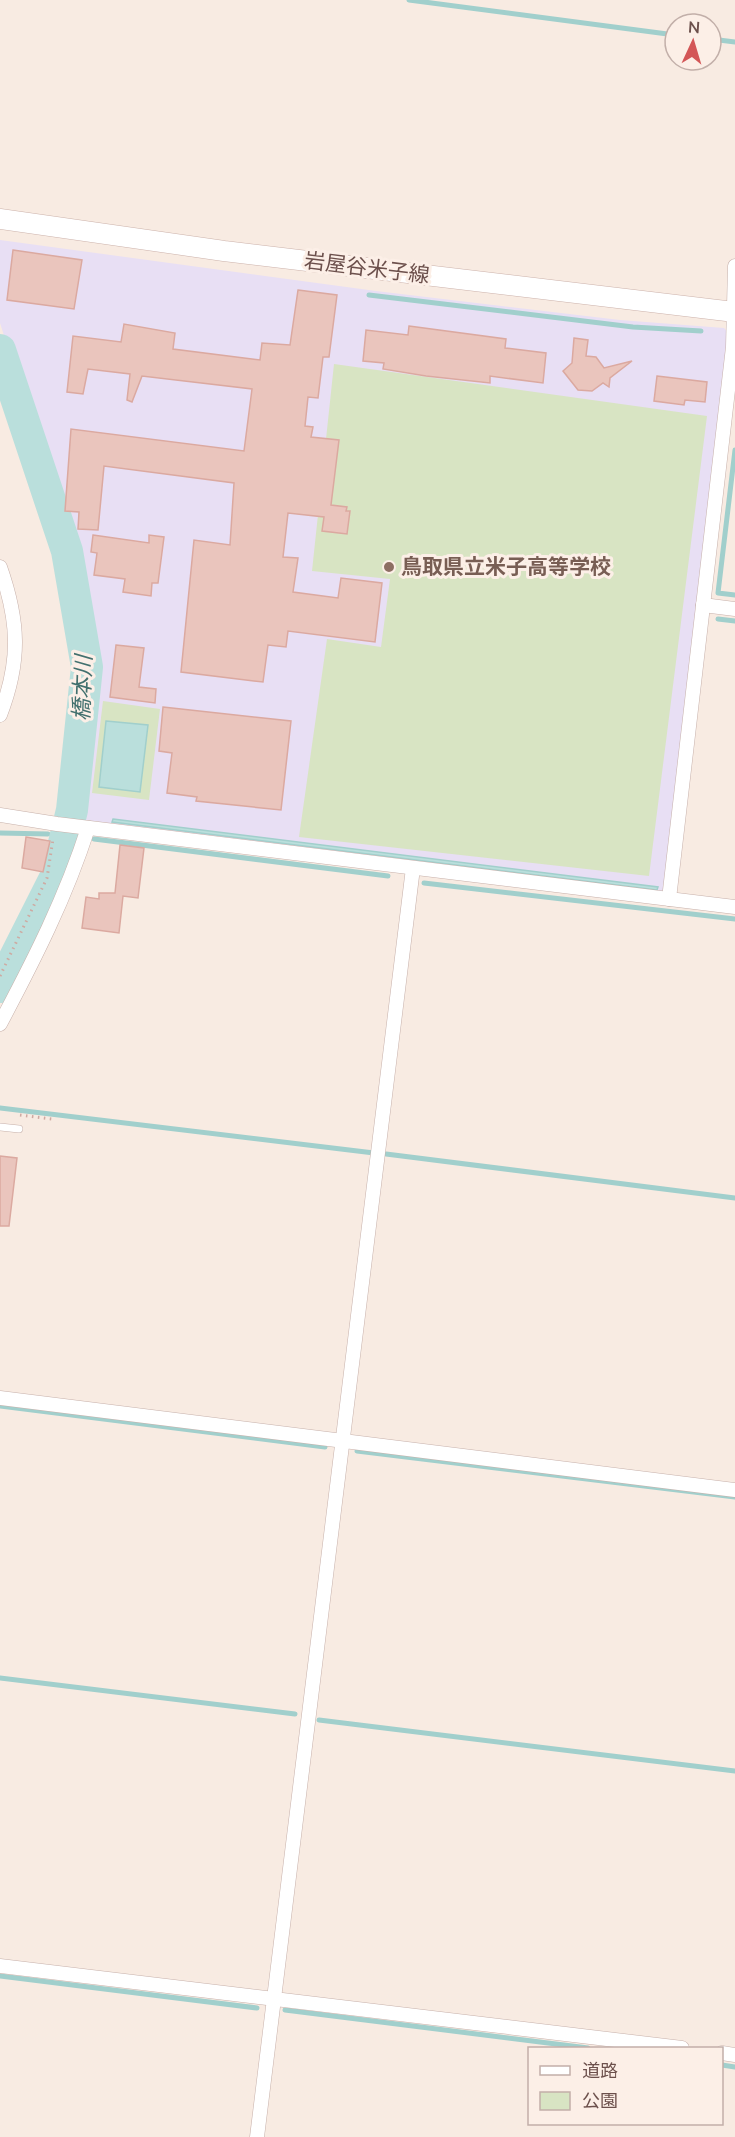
<svg xmlns="http://www.w3.org/2000/svg" width="735" height="2137" font-family="'Nunito Sans','Noto Sans JP',sans-serif">
<style>
.education{fill:#e8dff4}
.green{fill:#d8e4c3}
.water{fill:#badfdc;stroke:#a1cfcc;stroke-width:1.5}
.lines{fill:none;stroke-linecap:round;stroke-linejoin:round}
.stream{stroke:#a1cfcc;stroke-width:5}
.river{stroke:#badfdc;stroke-width:32}
.building{fill:#eac5bd;stroke:#dba9a0;stroke-width:1.5}
.lane-casing{stroke:#c7b1ab;stroke-width:8}
.street-casing{stroke:#c7b1ab;stroke-width:15}
.secondary-casing{stroke:#ccb2ab;stroke-width:21}
.path{stroke:#cea9a1;stroke-width:3;stroke-dasharray:1.5 4.5;stroke-linecap:butt}
.lane{stroke:#fff;stroke-width:7}
.street{stroke:#fff;stroke-width:14}
.secondary{stroke:#fff;stroke-width:20}
.education-dot{fill:#8d6e63;stroke:#fcefe7;stroke-width:2}
.labels{text-anchor:middle;stroke-width:6;stroke-linejoin:round;paint-order:stroke}
.street-label{font-size:21px;fill:#6c504c;stroke:#fcefe7}
.education-label{font-size:21px;font-weight:bold;fill:#785e54;stroke:#fcefe7;text-anchor:start}
.water-label{font-size:22px;font-style:italic;fill:#42706e;stroke:#fcefe7}
</style>
<rect width="100%" height="100%" fill="#f8ebe2"/>
<!-- education -->
<path class="education" d="M 0,240 L 376,291 L 620,320 L 724,328 L 729,333 L 664,888 L 661,892 L 77,819 L 95,678 L 73,551 L 0,323 Z"/>
<!-- green -->
<g class="green">
<path d="M 334,364 L 707,416 L 649,876 L 299,837 L 327,639 L 381,647 L 390,579 L 312,571 Z"/>
<path d="M 103,701 L 160,709 L 149,800 L 92,793 Z"/>
</g>
<!-- water -->
<g class="water">
<path d="M 106,721 L 148,725 L 140,792 L 99,787 Z"/>
<path d="M 113,819 L 658,887 L 657,890 L 112,822 Z"/>
</g>
<g class="lines">
<!-- stream -->
<g class="stream">
<path d="M 409,0 L 675,35"/>
<path d="M 711,39 L 735,42"/>
<path d="M 369,295 L 633,327 L 701,331"/>
<path d="M 735,450 L 718,593 L 735,595"/>
<path d="M 718,619 L 735,621"/>
<path d="M 0,833 L 48,834"/>
<path d="M 94,839 L 388,876"/>
<path d="M 424,883 L 735,919"/>
<path d="M 0,1108 L 374,1153"/>
<path d="M 386,1154 L 735,1198"/>
<path d="M 0,1406 L 325,1447"/>
<path d="M 357,1451 L 735,1497"/>
<path d="M 0,1678 L 295,1714"/>
<path d="M 319,1720 L 735,1771"/>
<path d="M 0,1976 L 257,2008"/>
<path d="M 285,2010 L 588,2048"/>
<path d="M 722,2065 L 735,2067"/>
</g>
<!-- river -->
<path class="river" d="M 0,350 L 67,551 L 87,667 L 72,810 L 56,876 L 0,987"/>
</g>
<!-- building -->
<g class="building">
<path d="M 13,250 L 82,260 L 74,309 L 7,300 Z"/>
<path d="M 298,290 L 337,295 L 329,357 L 323,357 L 318,398 L 308,397 L 305,426 L 313,427 L 311,437 L 339,440 L 331,505 L 347,507 L 346,511 L 350,511 L 347,534 L 322,531 L 324,517 L 288,513 L 283,557 L 298,558 L 293,592 L 338,598 L 341,578 L 382,583 L 375,642 L 288,631 L 286,647 L 268,645 L 263,682 L 181,672 L 194,540 L 230,545 L 234,483 L 104,466 L 98,530 L 78,529 L 79,512 L 65,511 L 71,429 L 244,451 L 252,389 L 142,376 L 132,402 L 127,400 L 130,374 L 88,369 L 83,394 L 67,392 L 73,336 L 121,342 L 124,324 L 175,333 L 173,349 L 260,360 L 262,343 L 290,345 Z"/>
<path d="M 409,326 L 506,339 L 505,348 L 546,353 L 543,383 L 490,376 L 490,383 L 426,376 L 383,369 L 384,363 L 363,361 L 366,330 L 408,335 Z"/>
<path d="M 574,338 L 588,340 L 586,356 L 596,357 L 604,368 L 632,361 L 610,378 L 609,387 L 603,383 L 592,391 L 578,390 L 563,371 L 572,363 Z"/>
<path d="M 657,376 L 707,382 L 705,402 L 685,400 L 684,405 L 654,401 Z"/>
<path d="M 93,535 L 149,543 L 149,535 L 164,537 L 158,583 L 152,583 L 151,596 L 123,592 L 125,579 L 94,575 L 97,553 L 91,552 Z"/>
<path d="M 116,645 L 144,648 L 139,687 L 156,689 L 155,703 L 110,697 Z"/>
<path d="M 163,707 L 291,721 L 281,810 L 196,801 L 197,797 L 167,793 L 172,753 L 159,751 Z"/>
<path d="M 26,837 L 50,841 L 43,872 L 22,868 Z"/>
<path d="M 120,845 L 144,848 L 138,898 L 123,896 L 119,933 L 82,928 L 86,897 L 99,899 L 99,893 L 115,893 Z"/>
<path d="M 0,1156 L 17,1158 L 9,1226 L 0,1226 Z"/>
</g>
<g class="lines">
<!-- lane casing -->
<g class="lane-casing">
<path id="lane" d="M 0,1127 L 19,1129"/>
</g>
<!-- street casing -->
<g class="street-casing">
<g id="street">
<path d="M 0,567 C 19,621 21,661 0,715"/>
<path d="M 703,605 L 735,609"/>
<path d="M 0,815 L 57,824 L 735,907"/>
<path d="M 669,899 L 733,347 L 735,266"/>
<path d="M 0,1024 C 34,960 66,897 88,828"/>
<path d="M 0,1398 L 735,1490"/>
<path d="M 0,1966 L 682,2048"/>
<path d="M 722,2053 L 735,2055"/>
<path d="M 257,2137 L 413,868"/>
</g>
</g>
<!-- secondary casing -->
<g class="secondary-casing">
<path id="secondary" d="M 0,219 L 224,251 L 735,312"/>
</g>
<!-- path -->
<g class="path">
<path d="M 0,976 L 47,878 L 53,839"/>
<path d="M 20,1115 L 52,1119"/>
</g>
<!-- lane -->
<use href="#lane" class="lane"/>
<!-- street -->
<use href="#street" class="street"/>
<!-- secondary -->
<use href="#secondary" class="secondary"/>
</g>
<!-- markers -->
<circle class="education-dot" cx="389" cy="567" r="6"/>
<g class="labels">
<!-- street labels -->
<g class="street-label">
<text transform="translate(367 268) rotate(7)" y="7">岩屋谷米子線</text>
</g>
<!-- education labels -->
<g class="education-label">
<text x="401" y="574">鳥取県立米子高等学校</text>
</g>
<!-- water labels -->
<g class="water-label">
<text transform="translate(82 688) rotate(-88)" y="8">橋本川</text>
</g>
</g>
<!-- legend -->
<rect x="528" y="2047" width="195" height="78" fill="#fcefe7" stroke="#c2afa9" stroke-width="1.5"/>
<rect x="540" y="2066" width="30" height="9" fill="#ffffff" stroke="#c2afa9" stroke-width="1.5"/>
<text x="582" y="2077" font-size="18" fill="#6c504c">道路</text>
<rect x="540" y="2092" width="30" height="18" fill="#d8e4c3" stroke="#c2afa9" stroke-width="1.5"/>
<text x="582" y="2107" font-size="18" fill="#6c504c">公園</text>
<!-- north arrow -->
<g transform="translate(693 42) rotate(4)"><circle r="28" fill="#fcefe7" stroke="#c2afa9" stroke-width="1.5"/>
<path d="M0-4.5L10 22L0 15L-10 22Z" fill="#d35657"/>
<text y="-9" font-size="16" font-weight="bold" text-anchor="middle" fill="#6c504c">N</text>
</g>
</svg>
